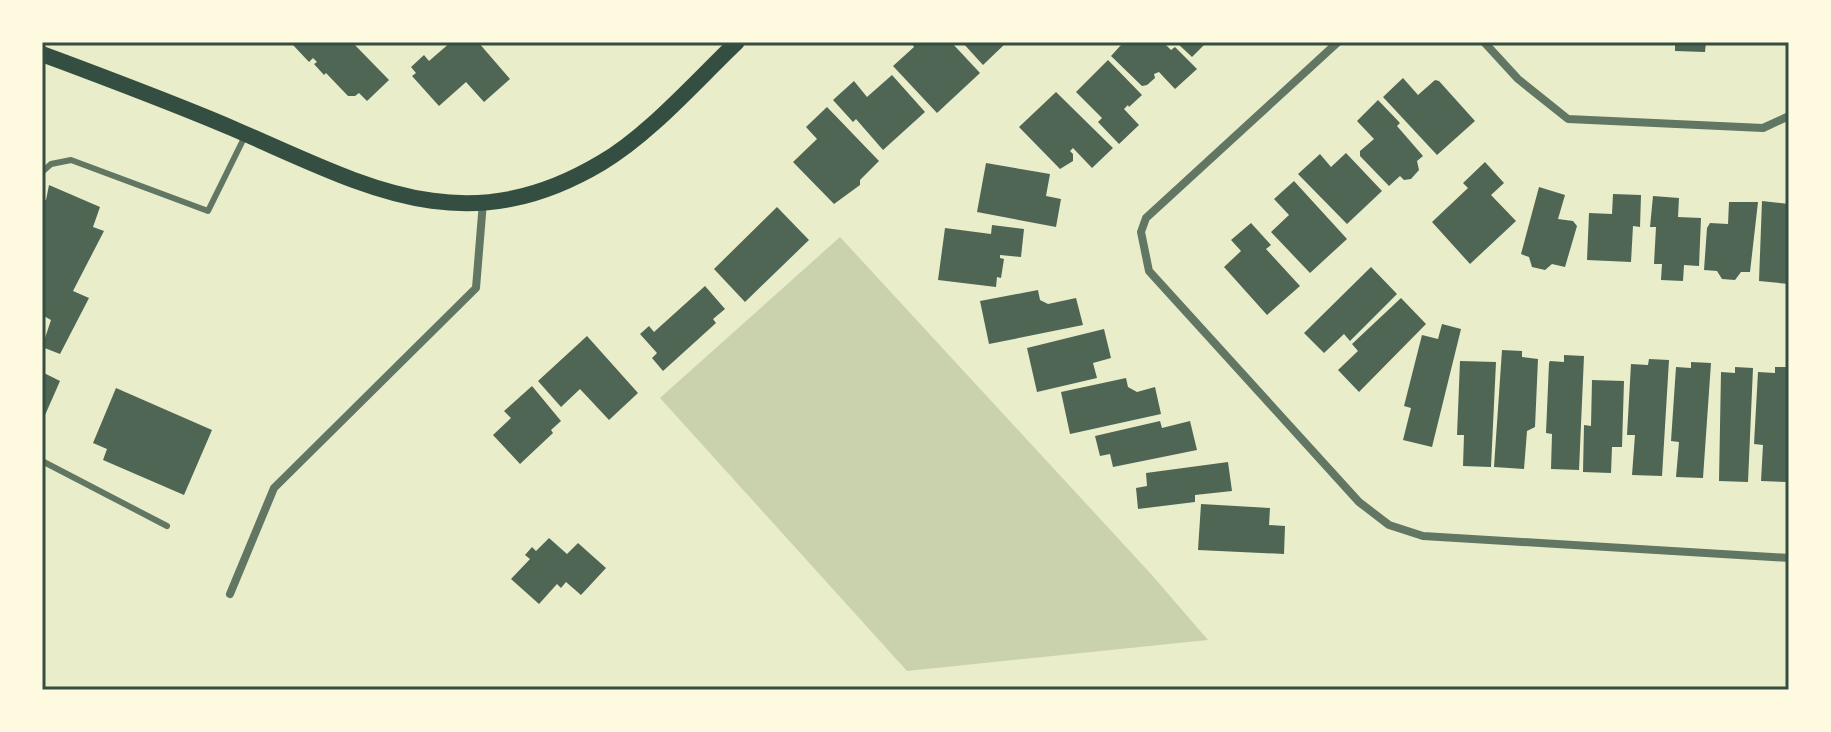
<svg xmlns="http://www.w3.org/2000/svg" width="1831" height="732" font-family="'Archivo Narrow',sans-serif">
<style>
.green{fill:#cad2ad}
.building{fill:#4f6655}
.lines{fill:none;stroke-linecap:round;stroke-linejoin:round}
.service{stroke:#617663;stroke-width:6}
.minor{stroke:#617663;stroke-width:8}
.secondary{stroke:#344e41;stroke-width:16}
.neatline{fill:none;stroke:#344e41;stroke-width:3}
</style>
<rect width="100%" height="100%" fill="#e9edc9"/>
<!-- green -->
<path class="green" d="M 840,237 L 1151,574 L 1208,640 L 907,671 L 660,398 Z"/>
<!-- building -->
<g class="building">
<path d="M 296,42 L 352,42 L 389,80 L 367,101 L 359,93 L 355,96 L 348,96 L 326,73 L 324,75 L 314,64 L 317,62 L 313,58 L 309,62 L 293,45 Z"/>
<path d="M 451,42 L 478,42 L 510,79 L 484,102 L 466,82 L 439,106 L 412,76 L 416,73 L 411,67 L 424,55 L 429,61 Z"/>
<path d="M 911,42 L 951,42 L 980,73 L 937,113 L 893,66 L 914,47 Z"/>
<path d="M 962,42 L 1007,42 L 983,65 Z"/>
<path d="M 1118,42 L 1163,42 L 1171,50 L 1175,47 L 1197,69 L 1175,89 L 1159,72 L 1154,74 L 1155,78 L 1147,85 L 1142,86 L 1111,56 L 1121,45 Z"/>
<path d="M 1176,42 L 1207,42 L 1192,57 Z"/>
<path d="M 1675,42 L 1706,42 L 1705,52 L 1675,51 Z"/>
<path d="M 1108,60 L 1142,95 L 1129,107 L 1128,105 L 1124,109 L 1139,125 L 1119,144 L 1098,122 L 1102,118 L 1076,92 Z"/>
<path d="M 892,75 L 925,112 L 883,150 L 856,119 L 853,122 L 833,100 L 854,81 L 867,97 Z"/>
<path d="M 1403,78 L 1418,95 L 1435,80 L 1439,81 L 1475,121 L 1437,155 L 1383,97 Z"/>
<path d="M 1056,92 L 1113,148 L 1092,168 L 1073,148 L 1070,151 L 1073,154 L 1073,161 L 1060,169 L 1019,127 Z"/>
<path d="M 1378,100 L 1400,123 L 1397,126 L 1423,156 L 1417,161 L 1419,170 L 1411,179 L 1404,180 L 1400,176 L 1389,186 L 1360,156 L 1360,151 L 1374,139 L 1357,121 Z"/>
<path d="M 827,107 L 879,161 L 860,180 L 860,185 L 834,204 L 793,162 L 817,139 L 806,127 Z"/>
<path d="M 1346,153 L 1382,191 L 1347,224 L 1298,174 L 1320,154 L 1331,167 Z"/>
<path d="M 1485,162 L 1504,183 L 1491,195 L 1516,221 L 1470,264 L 1432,222 L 1468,188 L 1463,183 Z"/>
<path d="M 986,163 L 1050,174 L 1046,196 L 1061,199 L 1056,227 L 977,212 Z"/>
<path d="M 1294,181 L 1347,239 L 1310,273 L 1271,232 L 1289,215 L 1274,199 Z"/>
<path d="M 49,185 L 100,207 L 93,227 L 104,231 L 73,291 L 89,298 L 60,354 L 42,347 L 51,320 L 42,315 L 42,198 L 46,200 Z"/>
<path d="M 1539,187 L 1565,195 L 1558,219 L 1573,221 L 1577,226 L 1565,267 L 1552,264 L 1545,270 L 1532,267 L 1529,257 L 1521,254 Z"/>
<path d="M 1613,194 L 1641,195 L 1640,227 L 1633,226 L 1631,262 L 1587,260 L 1589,213 L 1612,214 Z"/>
<path d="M 1653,196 L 1679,198 L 1678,217 L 1701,218 L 1699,266 L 1684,265 L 1683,281 L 1661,280 L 1662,264 L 1654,264 L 1656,227 L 1650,227 Z"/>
<path d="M 1762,201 L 1789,204 L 1789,284 L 1759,281 Z"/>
<path d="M 1729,202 L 1758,202 L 1750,272 L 1741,272 L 1735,280 L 1722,279 L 1717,271 L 1704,270 L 1707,228 L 1710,223 L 1728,224 Z"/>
<path d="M 777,207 L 809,240 L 745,302 L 714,269 Z"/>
<path d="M 1251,223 L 1271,245 L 1266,249 L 1300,286 L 1267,315 L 1224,267 L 1241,251 L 1231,240 Z"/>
<path d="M 992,225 L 1024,229 L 1021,257 L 1000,255 L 1000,258 L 1004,259 L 1001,278 L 997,277 L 996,287 L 938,280 L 945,228 L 991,234 Z"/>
<path d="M 1371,267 L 1397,294 L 1350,341 L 1344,334 L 1324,353 L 1304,333 Z"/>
<path d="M 705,286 L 725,309 L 713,319 L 716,323 L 663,371 L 652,358 L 657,353 L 640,334 L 649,326 L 654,332 Z"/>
<path d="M 1038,290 L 1040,300 L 1048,304 L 1076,298 L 1083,325 L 989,344 L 980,301 Z"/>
<path d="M 1401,298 L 1426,324 L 1359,392 L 1338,370 L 1358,351 L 1352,344 Z"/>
<path d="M 1442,324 L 1461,329 L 1432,447 L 1403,440 L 1411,408 L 1404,406 L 1422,335 L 1438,339 Z"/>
<path d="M 1104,329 L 1111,358 L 1093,363 L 1097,378 L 1037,392 L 1027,348 Z"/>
<path d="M 587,336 L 638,393 L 609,420 L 580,389 L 561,407 L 538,381 Z"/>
<path d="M 1502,350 L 1522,351 L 1522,357 L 1538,359 L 1535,427 L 1527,431 L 1524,469 L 1494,467 Z"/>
<path d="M 1564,355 L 1584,356 L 1579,470 L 1551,469 L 1552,434 L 1546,433 L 1549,363 L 1550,361 L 1564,362 Z"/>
<path d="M 1649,359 L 1669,360 L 1662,476 L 1632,475 L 1635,435 L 1627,435 L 1631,364 L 1648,365 Z"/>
<path d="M 1460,361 L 1496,362 L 1491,467 L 1463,466 L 1464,435 L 1457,435 Z"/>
<path d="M 1691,362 L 1711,363 L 1703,478 L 1676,477 L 1679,442 L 1671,441 L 1676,367 L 1691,368 Z"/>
<path d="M 1735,367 L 1753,368 L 1748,482 L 1719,481 L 1721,372 L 1735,373 Z"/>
<path d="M 1775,367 L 1789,367 L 1787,482 L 1761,481 L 1763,445 L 1754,444 L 1758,372 L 1775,373 Z"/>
<path d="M 42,372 L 60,381 L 42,422 Z"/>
<path d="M 1126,378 L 1128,387 L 1137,392 L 1155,387 L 1161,414 L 1070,434 L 1061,392 Z"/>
<path d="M 1592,380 L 1624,381 L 1622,447 L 1612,447 L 1611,473 L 1583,472 L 1584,425 L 1591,426 Z"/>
<path d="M 532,386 L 561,421 L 551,430 L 553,433 L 520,464 L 493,435 L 511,418 L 504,411 Z"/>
<path d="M 116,388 L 212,430 L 184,495 L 103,460 L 107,449 L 93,443 Z"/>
<path d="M 1160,421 L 1162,428 L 1190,421 L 1197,450 L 1113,467 L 1110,454 L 1100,456 L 1095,436 Z"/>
<path d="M 1228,462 L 1232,491 L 1195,495 L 1195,502 L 1138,509 L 1136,488 L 1147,486 L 1146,473 Z"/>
<path d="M 1201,504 L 1270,508 L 1269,525 L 1285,526 L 1284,554 L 1198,550 Z"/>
<path d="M 549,538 L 567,554 L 578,543 L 606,568 L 581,595 L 566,582 L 561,588 L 557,584 L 539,604 L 511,579 L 530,559 L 525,555 L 532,547 L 536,551 Z"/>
</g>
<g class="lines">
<!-- service -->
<g class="service">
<path d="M 42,172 L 51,164 L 71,160 L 208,211 L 246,134"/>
<path d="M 42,461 L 167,526"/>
</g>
<!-- minor -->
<g class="minor">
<path d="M 1338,42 L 1146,218 L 1141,232 L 1149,271 L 1359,502 L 1389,525 L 1423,536 L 1789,558"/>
<path d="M 1484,42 L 1518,79 L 1568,119 L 1763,128 L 1789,116"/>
<path d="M 230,594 L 274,488 L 476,288 L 483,202"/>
</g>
<!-- secondary -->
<path class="secondary" d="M 42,54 C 106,78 171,102 234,129 C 364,185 463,245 601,163 C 649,135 696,81 737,42"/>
</g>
<!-- border -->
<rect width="1831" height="732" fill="none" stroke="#fefae0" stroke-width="88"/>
<rect x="44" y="44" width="1743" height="644" class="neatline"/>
</svg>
